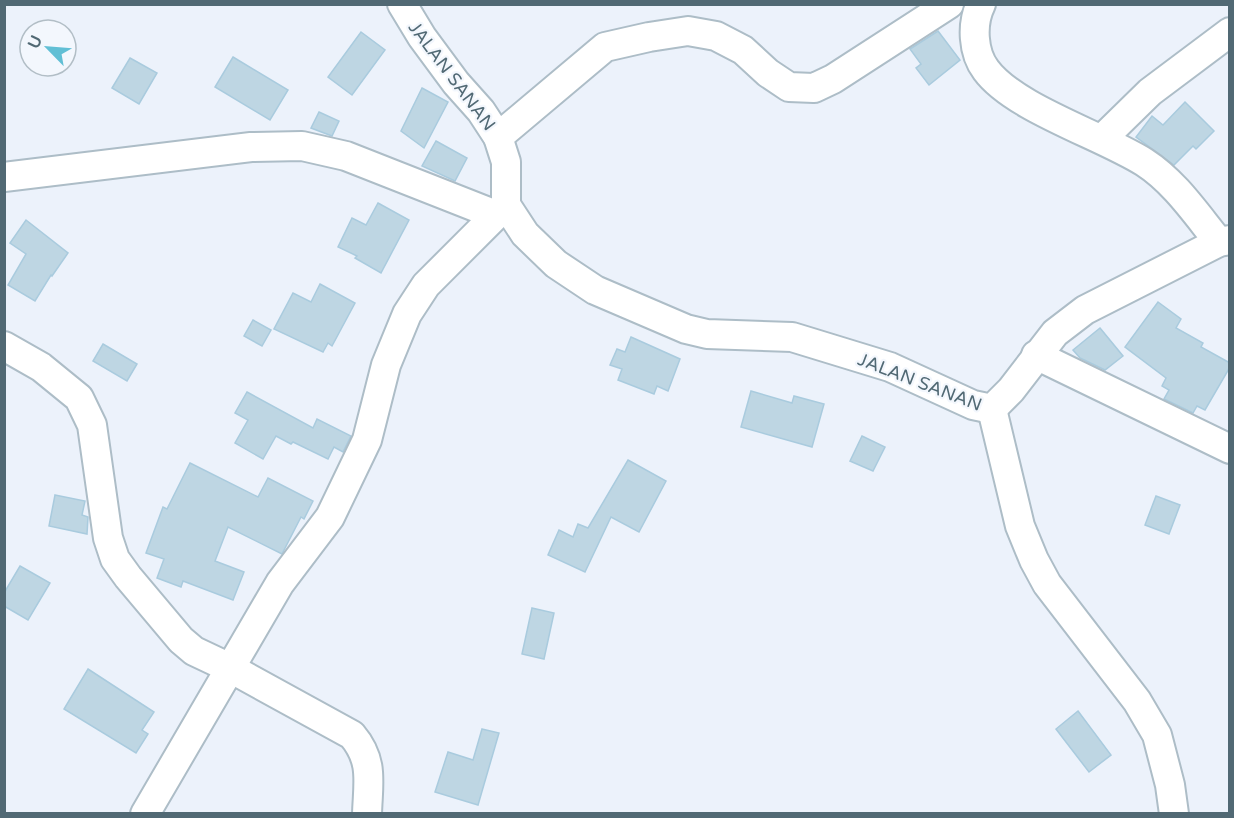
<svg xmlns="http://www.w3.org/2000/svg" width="1234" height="818" font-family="'Varela Round',sans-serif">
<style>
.building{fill:#bed6e3;stroke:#a9cbde;stroke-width:1.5}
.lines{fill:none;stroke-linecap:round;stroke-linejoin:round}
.minor-casing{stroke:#adbdc7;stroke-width:32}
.minor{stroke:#fff;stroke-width:28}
.labels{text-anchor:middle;stroke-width:4.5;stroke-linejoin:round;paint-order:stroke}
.street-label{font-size:18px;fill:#516974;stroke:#f3f7fd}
</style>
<rect width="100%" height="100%" fill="#ecf2fb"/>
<!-- building -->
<g class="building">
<path d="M 938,31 L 960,60 L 929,85 L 916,68 L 921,64 L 910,49 Z"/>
<path d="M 361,32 L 385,50 L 352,95 L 328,77 Z"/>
<path d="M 233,57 L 288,90 L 270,120 L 215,87 Z"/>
<path d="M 130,58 L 157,73 L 139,104 L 112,88 Z"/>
<path d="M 422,88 L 448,102 L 424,148 L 401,131 Z"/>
<path d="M 1185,102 L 1214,131 L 1196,149 L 1193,146 L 1174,165 L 1136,137 L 1152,116 L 1163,125 Z"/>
<path d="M 319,112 L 339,121 L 332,136 L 311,128 Z"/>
<path d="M 436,141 L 467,158 L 455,181 L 422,166 Z"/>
<path d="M 378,203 L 409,220 L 381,273 L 355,258 L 357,256 L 338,247 L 352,218 L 366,225 Z"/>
<path d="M 26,220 L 68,253 L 52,276 L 51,275 L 35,301 L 8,285 L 26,254 L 10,243 Z"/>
<path d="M 320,284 L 355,303 L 332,346 L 328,343 L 323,352 L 274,329 L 293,293 L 311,302 Z"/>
<path d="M 1158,302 L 1181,319 L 1176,328 L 1203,343 L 1201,347 L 1230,363 L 1230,367 L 1205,410 L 1197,406 L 1193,413 L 1164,399 L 1169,390 L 1162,386 L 1166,378 L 1125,347 Z"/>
<path d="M 253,320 L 271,330 L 262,346 L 244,336 Z"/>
<path d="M 1100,328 L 1123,356 L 1105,370 L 1080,358 L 1073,350 Z"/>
<path d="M 631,337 L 680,359 L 668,391 L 657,386 L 654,394 L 618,380 L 622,369 L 610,365 L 617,349 L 625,352 Z"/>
<path d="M 103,344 L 137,364 L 127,381 L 93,361 Z"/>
<path d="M 751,391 L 792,403 L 794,396 L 824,404 L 812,447 L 741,427 Z"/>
<path d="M 247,392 L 313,428 L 317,419 L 351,436 L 343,452 L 334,447 L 328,459 L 293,442 L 291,444 L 276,436 L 263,459 L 235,443 L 248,420 L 235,413 Z"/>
<path d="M 862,436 L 885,447 L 873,471 L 850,461 Z"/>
<path d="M 628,460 L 666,481 L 639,532 L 611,517 L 585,572 L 548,555 L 559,530 L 573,537 L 578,524 L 588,528 Z"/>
<path d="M 190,463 L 258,497 L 268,478 L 313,501 L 304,519 L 301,517 L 282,554 L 228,527 L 215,561 L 244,572 L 233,600 L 183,581 L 181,587 L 157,578 L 164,559 L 146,553 L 163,507 L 167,509 Z"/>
<path d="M 55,495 L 85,501 L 82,515 L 88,517 L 87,534 L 49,526 Z"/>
<path d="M 1156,496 L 1180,505 L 1169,534 L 1145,525 Z"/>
<path d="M 20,566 L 50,583 L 28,620 L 4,606 L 4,593 Z"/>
<path d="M 532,608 L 554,613 L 544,659 L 522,654 Z"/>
<path d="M 88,669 L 154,712 L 142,730 L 148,734 L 136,753 L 64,709 Z"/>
<path d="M 1078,711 L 1111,755 L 1089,772 L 1056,729 Z"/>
<path d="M 482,729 L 499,733 L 478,805 L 435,792 L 448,752 L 473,760 Z"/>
</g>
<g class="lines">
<!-- minor casing -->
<g class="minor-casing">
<g id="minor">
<path d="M 402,4 L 422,37 L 456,83 L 481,111 L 498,137 L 506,162 L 506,205 L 525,234 L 556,264 L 595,290 L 686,329 L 707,334 L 792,337 L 890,367 L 973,405 L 992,409 L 1011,390 L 1055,333 L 1085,310 L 1219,242 L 1230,240"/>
<path d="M 981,4 C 971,24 973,53 986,70 C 1014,108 1101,135 1144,162 C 1175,182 1196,214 1219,242"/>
<path d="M 498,137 L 605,47 L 649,37 L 688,31 L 716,36 L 743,50 L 768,73 L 789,87 L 814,88 L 833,79 L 949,4"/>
<path d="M 1102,139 L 1150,92 L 1230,32"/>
<path d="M 4,177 L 251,147 L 302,146 L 346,156 L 496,215"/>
<path d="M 4,346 L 41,367 L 79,398 L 92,425 L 108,538 L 115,559 L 128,577 L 181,640 L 194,651 L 230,668 L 352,735 C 374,761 368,782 367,814"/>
<path d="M 1036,355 L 1230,449"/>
<path d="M 992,409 L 1020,526 L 1034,560 L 1047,584 L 1137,701 L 1157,735 L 1170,785 L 1174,814"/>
<path d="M 145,814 L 280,583 L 330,517 L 367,440 L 386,365 L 407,314 L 426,285 L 506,205"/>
</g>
</g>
<!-- minor -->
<use href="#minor" class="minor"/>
</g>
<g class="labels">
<!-- street labels -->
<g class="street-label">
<text transform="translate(452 76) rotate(53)" y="6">JALAN SANAN</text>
<text transform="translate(920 382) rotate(21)" y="6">JALAN SANAN</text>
</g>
</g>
<!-- border -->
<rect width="1234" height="818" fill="none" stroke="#516974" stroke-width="12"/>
<!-- north arrow -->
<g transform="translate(48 48) rotate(295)"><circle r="28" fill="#f3f7fd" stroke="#b2bec6" stroke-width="1.5"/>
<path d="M0-4.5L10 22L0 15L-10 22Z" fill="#61bfd5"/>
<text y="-9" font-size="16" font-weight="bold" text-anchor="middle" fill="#516974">U</text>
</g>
</svg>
